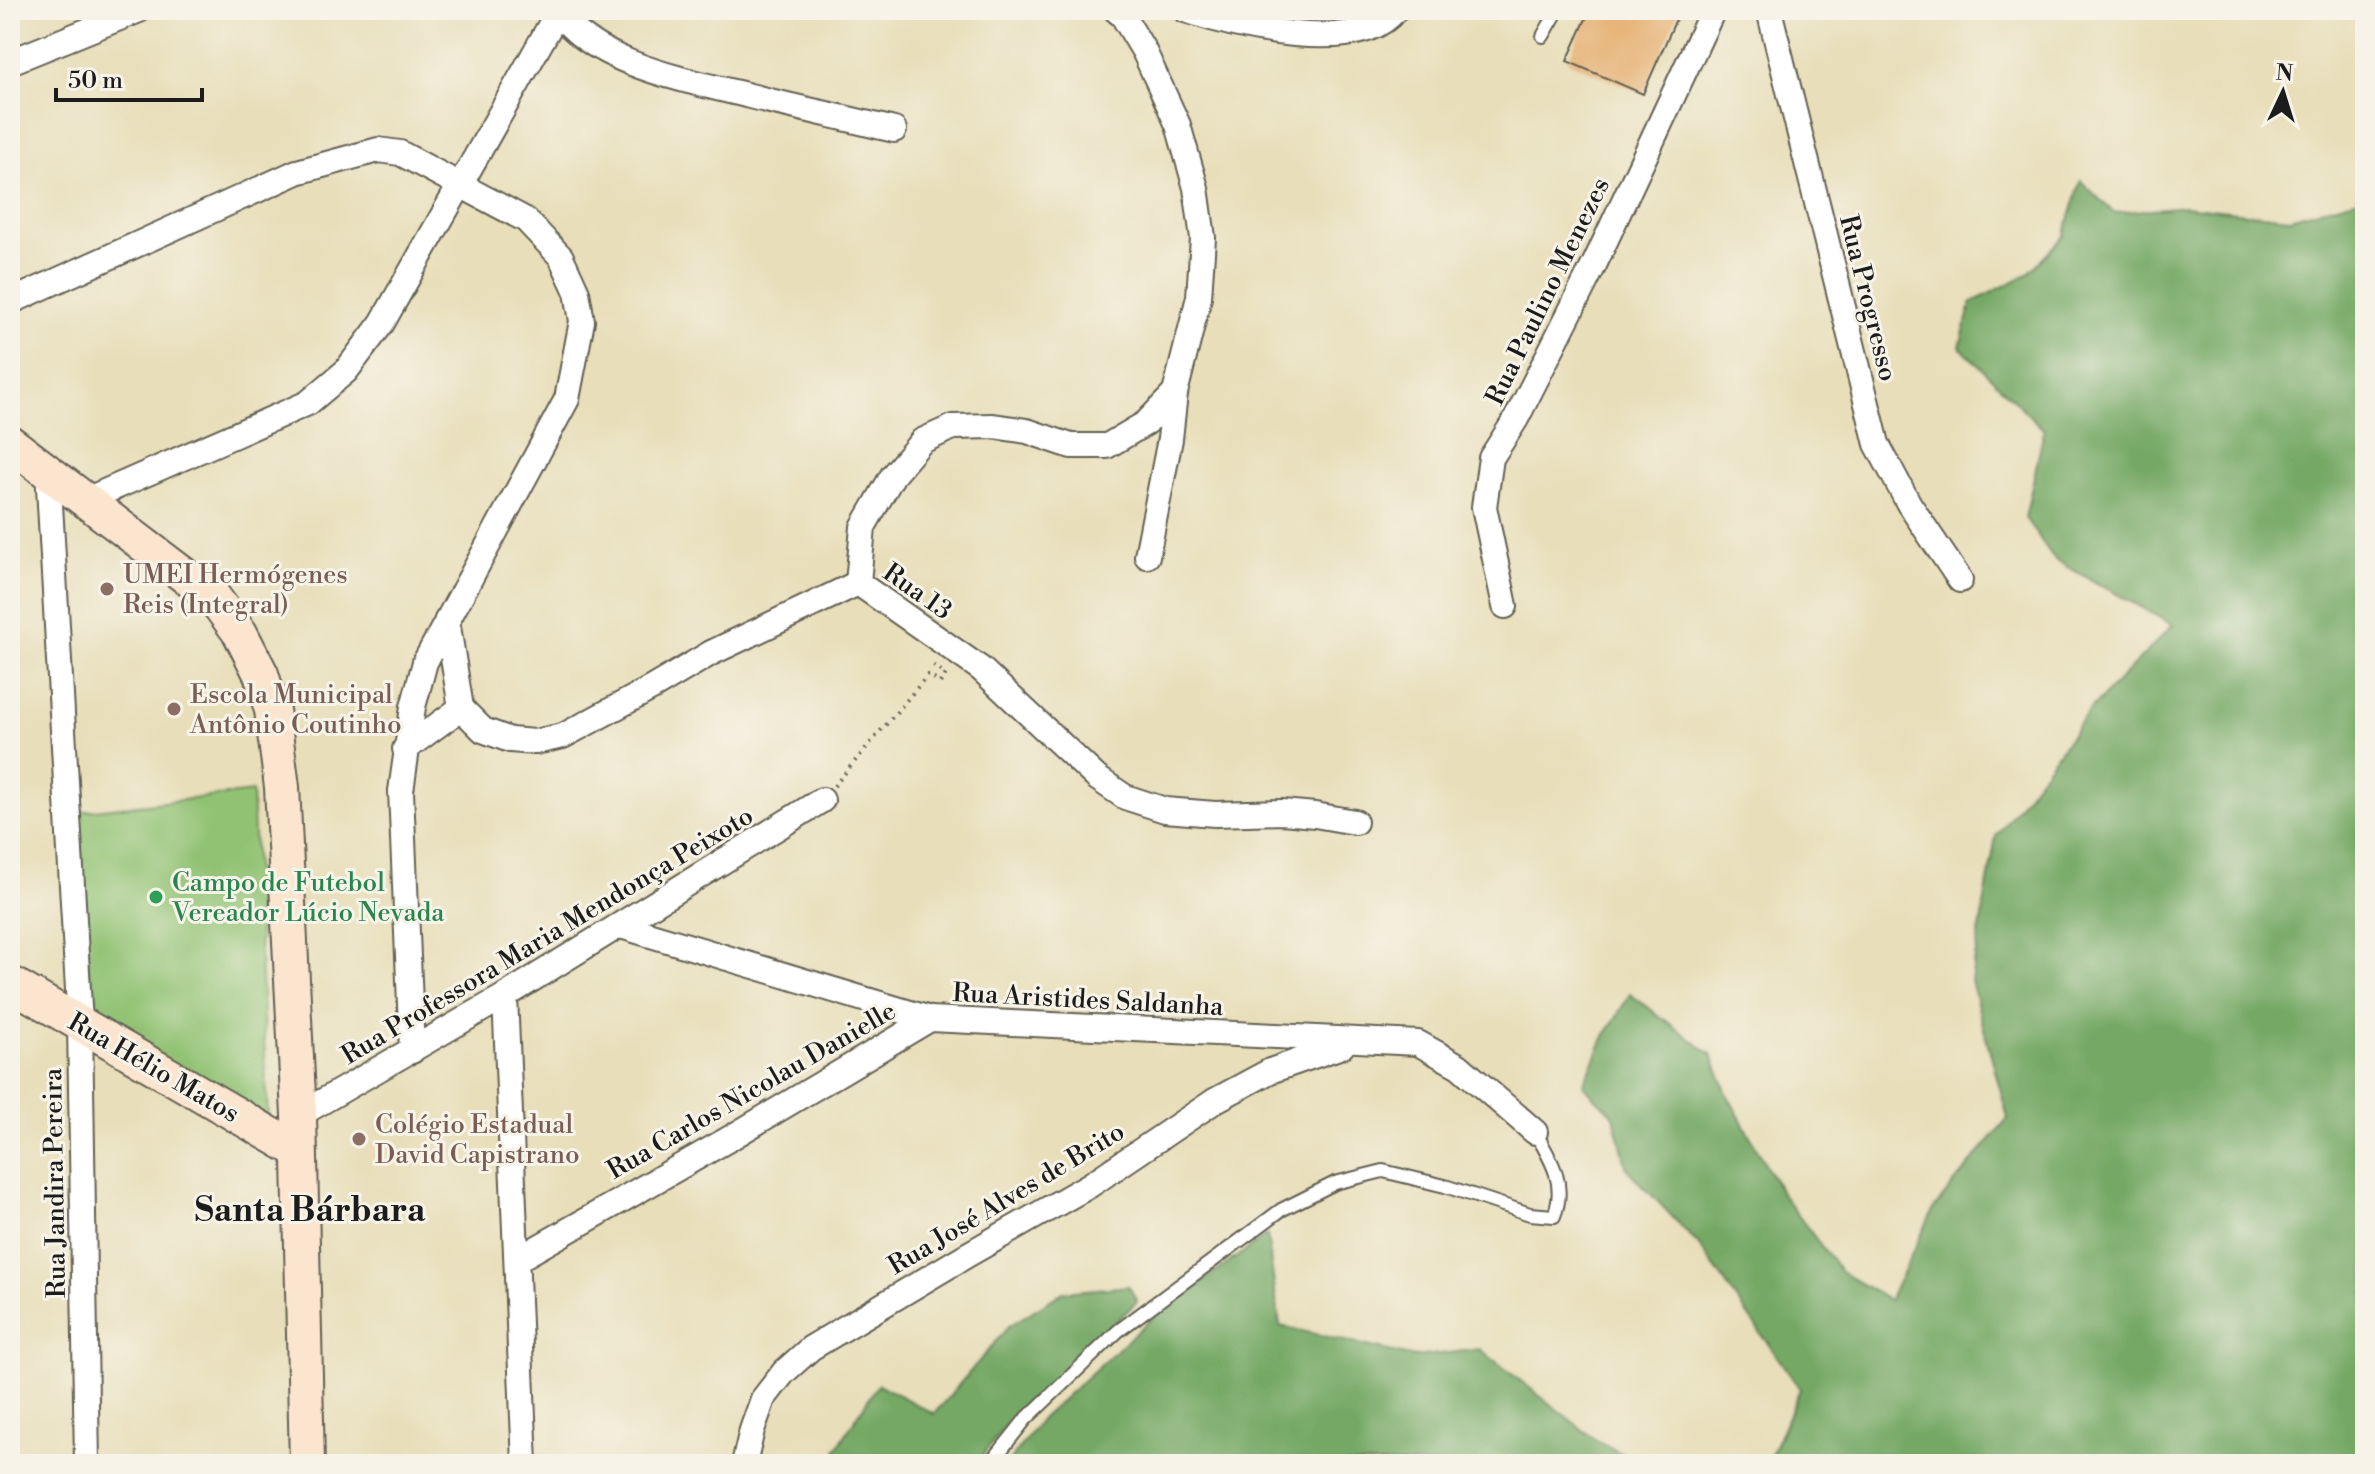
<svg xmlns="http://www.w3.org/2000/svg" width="2375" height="1474" font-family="'Libre Bodoni',serif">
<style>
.green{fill:#91c273;stroke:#566f48;stroke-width:2}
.forest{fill:#74a865;stroke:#486240;stroke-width:2}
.building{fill:#e7b57a}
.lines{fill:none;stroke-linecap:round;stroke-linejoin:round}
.lane-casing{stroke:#636053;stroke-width:16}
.street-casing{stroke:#636053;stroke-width:28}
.secondary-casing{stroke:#636053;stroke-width:38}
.path{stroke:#636053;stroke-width:4;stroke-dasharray:2 6;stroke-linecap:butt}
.lane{stroke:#fff;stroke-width:12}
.street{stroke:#fff;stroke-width:24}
.secondary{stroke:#fbe5cf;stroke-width:34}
.education-dot{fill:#8d6e63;stroke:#f7f3e8;stroke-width:3}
.leisure-dot{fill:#2e9e5b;stroke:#f7f3e8;stroke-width:3}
.labels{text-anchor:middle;stroke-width:6;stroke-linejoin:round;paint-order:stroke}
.street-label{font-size:26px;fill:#1c1c1c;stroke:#f7f3e8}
.education-label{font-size:26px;fill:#785e54;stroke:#f7f3e8;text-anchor:start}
.leisure-label{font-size:26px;fill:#27864d;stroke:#f7f3e8;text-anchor:start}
.district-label{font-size:34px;font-weight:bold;fill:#1c1c1c;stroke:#f7f3e8}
</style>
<rect width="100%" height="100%" fill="#f7f3e8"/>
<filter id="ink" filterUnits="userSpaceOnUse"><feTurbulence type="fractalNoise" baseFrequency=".0125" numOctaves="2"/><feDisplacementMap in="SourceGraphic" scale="16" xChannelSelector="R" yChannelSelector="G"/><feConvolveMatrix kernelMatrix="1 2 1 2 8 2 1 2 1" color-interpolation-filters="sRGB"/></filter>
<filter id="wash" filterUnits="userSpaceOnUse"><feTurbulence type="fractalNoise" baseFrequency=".006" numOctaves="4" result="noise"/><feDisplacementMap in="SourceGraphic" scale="32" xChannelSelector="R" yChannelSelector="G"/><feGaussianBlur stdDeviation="1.8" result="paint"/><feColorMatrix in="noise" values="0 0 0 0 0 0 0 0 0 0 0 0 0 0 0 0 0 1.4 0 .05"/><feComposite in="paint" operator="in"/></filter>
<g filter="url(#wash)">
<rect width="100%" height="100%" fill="#e8deb9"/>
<!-- green -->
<path class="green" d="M 252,792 L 268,1121 L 91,1016 L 78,812 Z"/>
<!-- forest -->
<g class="forest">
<path d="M 2081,181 L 2114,213 L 2185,206 L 2289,218 L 2362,198 L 2365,194 L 2365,1464 L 1756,1464 L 1771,1455 L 1800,1389 L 1698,1244 L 1627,1169 L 1614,1116 L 1583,1085 L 1606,1034 L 1630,994 L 1712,1055 L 1728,1096 L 1782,1194 L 1841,1272 L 1889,1300 L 1935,1207 L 2008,1118 L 1971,981 L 1996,836 L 2089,711 L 2173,625 L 2055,560 L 2025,518 L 2044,430 L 1960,347 L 1971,303 L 2028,274 L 2064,236 Z"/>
<path d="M 1267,1235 L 1280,1326 L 1415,1357 L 1480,1349 L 1596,1440 L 1642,1464 L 1007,1464 L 1042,1418 L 1154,1316 Z"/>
<path d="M 1129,1286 L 1137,1302 L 1012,1417 L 976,1464 L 832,1464 L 837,1448 L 878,1384 L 934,1414 L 1009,1326 L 1063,1292 Z"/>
</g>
<g id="blocks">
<!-- building -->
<path class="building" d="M 1590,10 L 1680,10 L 1643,94 L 1567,61 Z"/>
</g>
</g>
<g filter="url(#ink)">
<use href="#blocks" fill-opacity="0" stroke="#636053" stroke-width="2"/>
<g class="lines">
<!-- lane casing -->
<g class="lane-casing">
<g id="lane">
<path d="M 1543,36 L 1558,10"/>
<path d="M 990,1464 L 1025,1420 L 1118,1331 L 1281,1210 L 1335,1183 L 1383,1171 L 1445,1186 L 1530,1214 L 1554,1216 C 1567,1184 1551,1159 1535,1132"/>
</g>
</g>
<!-- street casing -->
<g class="street-casing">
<g id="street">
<path d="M 557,10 C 593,65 691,81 750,96 C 798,108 846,118 894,130"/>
<path d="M 1185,10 C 1233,26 1359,58 1395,10"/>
<path d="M 1769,10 L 1877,444 L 1909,504 L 1960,580"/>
<path d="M 10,62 L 139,10"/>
<path d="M 10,302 L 297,172 L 378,150 L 400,153 L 526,220 L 561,257 L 577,292 L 582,321 L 567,399 L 425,662 L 413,707 L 401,791 L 412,1051"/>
<path d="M 48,470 L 80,1024 L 87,1464"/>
<path d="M 86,500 L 308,403 L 346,371 L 382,323 L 559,10"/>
<path d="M 1147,556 L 1170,439 L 1175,393"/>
<path d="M 858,583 L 863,527 L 893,475 L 922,441 L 953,427 L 993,426 L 1027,431 L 1071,446 L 1107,446 L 1146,423 L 1175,393 L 1199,297 L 1203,238 L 1196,188 L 1178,125 L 1144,51 L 1123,16 L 1116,10"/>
<path d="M 858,583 L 981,669 L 1097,778 L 1125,797 L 1165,810 L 1215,814 L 1282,812 L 1315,815 L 1355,822"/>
<path d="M 1505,606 L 1484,507 L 1491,458 L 1516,419 L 1594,265 L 1713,10"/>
<path d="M 447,620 L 461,708"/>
<path d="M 405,749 L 461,708 L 483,730 L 510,740 L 535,742 L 563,736 L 652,688 L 711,653 L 858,583"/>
<path d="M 621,926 L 930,1019 L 1418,1043 L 1459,1066 L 1535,1132"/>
<path d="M 505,996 L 525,1464"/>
<path d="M 299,1115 L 505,996 L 822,800"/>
<path d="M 518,1259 L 727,1140 L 930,1019"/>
<path d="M 744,1464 L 752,1430 L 763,1399 L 784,1372 L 811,1348 L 967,1255 L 1090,1185 L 1216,1100 L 1270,1071 L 1342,1046"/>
</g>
</g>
<!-- secondary casing -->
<g class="secondary-casing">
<g id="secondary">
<path d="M 10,443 L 214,598 L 240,633 L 261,674 L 272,710 L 282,787 L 299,1115 L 307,1464"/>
<path d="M 10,983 L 299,1151"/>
</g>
</g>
<!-- path -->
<path class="path" d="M 834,786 L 928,675 L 940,683 L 946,674 L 932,665"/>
<!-- lane -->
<use href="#lane" class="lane"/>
<!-- street -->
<use href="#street" class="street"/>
<!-- secondary -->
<use href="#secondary" class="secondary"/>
</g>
</g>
<!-- markers -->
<g class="education-dot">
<circle cx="107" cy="589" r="8"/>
<circle cx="174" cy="709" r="8"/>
<circle cx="359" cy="1139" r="8"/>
</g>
<circle class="leisure-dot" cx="156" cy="897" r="8"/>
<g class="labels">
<!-- street labels -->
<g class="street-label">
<text transform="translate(1547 291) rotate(-64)" y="9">Rua Paulino Menezes</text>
<text transform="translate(1869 298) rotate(76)" y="9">Rua Progresso</text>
<text transform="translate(918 591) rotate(35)" y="9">Rua 13</text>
<text transform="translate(547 935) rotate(-31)" y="9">Rua Professora Maria Mendonça Peixoto</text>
<text transform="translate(1088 999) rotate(3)" y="9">Rua Aristides Saldanha</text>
<text transform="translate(154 1067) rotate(30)" y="9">Rua Hélio Matos</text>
<text transform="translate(751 1090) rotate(-30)" y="9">Rua Carlos Nicolau Danielle</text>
<text transform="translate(54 1183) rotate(-91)" y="9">Rua Jandira Pereira</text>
<text transform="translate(1006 1198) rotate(-31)" y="9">Rua José Alves de Brito</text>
</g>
<!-- education labels -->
<g class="education-label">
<text x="123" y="583">UMEI Hermógenes<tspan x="123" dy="30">Reis (Integral)</tspan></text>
<text x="190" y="703">Escola Municipal<tspan x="190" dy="30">Antônio Coutinho</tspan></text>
<text x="375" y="1133">Colégio Estadual<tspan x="375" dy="30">David Capistrano</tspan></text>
</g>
<!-- leisure labels -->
<g class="leisure-label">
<text x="172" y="891">Campo de Futebol<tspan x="172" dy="30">Vereador Lúcio Nevada</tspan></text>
</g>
<!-- district labels -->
<g class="district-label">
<text x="310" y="1221">Santa Bárbara</text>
</g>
</g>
<!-- margin -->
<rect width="2375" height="1474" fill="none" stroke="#f7f3e8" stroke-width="40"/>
<!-- north arrow -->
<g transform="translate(2283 92) rotate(4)" stroke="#f7f3e8" stroke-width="6" paint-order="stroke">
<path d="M0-6L14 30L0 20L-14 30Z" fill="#1c1c1c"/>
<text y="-12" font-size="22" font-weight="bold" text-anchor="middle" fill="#1c1c1c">N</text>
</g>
<!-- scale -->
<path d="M56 88v12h146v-12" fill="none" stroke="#1c1c1c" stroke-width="4"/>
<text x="68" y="88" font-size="24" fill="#1c1c1c" stroke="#f7f3e8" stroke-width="6" paint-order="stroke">50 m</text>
</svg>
